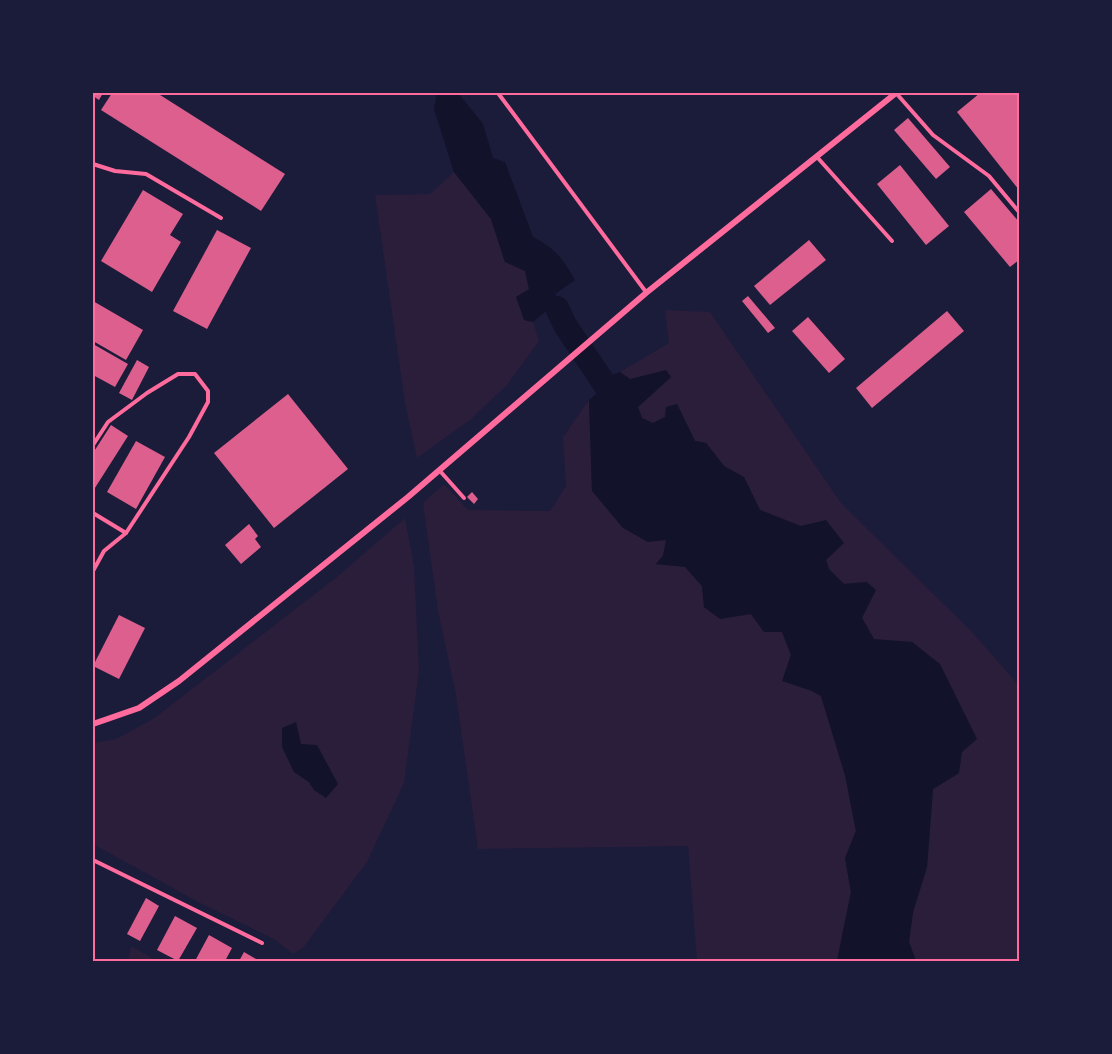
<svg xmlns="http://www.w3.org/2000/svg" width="1112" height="1054" font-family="'Fira Sans Condensed',sans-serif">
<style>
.green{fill:#2a1e3b;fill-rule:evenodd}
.water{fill:#12122b}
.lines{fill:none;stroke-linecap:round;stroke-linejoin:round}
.river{stroke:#12122b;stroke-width:24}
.building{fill:#dd5f8e}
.service{stroke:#ff6b9d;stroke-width:4}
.minor{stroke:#ff6b9d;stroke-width:6}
.neatline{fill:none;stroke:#ff6b9d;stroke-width:2}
</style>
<rect width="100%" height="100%" fill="#1b1b3a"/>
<!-- green -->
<g class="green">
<path d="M 454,172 L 491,219 L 505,262 L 525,271 L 529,289 L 524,320 L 533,322 L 539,341 L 507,385 L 470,420 L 417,458 L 405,403 L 375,195 L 430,194 Z"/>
<path d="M 665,310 L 710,312 L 841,503 L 971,631 L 1019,685 L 1019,961 L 916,961 L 909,942 L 913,912 L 927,867 L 933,789 L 959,773 L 912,642 L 874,640 L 862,618 L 867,582 L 844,584 L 829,569 L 826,560 L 801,527 L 760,510 L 743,477 L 724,466 L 706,443 L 695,441 L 677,404 L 665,417 L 653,423 L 642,418 L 638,407 L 671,377 L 630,379 L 620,372 L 669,343 Z"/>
<path d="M 589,400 L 592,491 L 667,540 L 663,556 L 656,564 L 685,566 L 702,586 L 704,607 L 751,614 L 764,632 L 782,632 L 791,655 L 783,681 L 812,691 L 821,696 L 845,775 L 856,831 L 845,858 L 851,892 L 837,961 L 697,961 L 688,846 L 478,849 L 456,695 L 438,611 L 423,503 L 444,484 L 468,510 L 550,511 L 566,486 L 563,437 Z"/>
<path d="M 405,518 L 414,566 L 419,671 L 404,783 L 367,862 L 303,948 L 293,954 L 274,939 L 200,903 L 93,844 L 93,743 L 116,739 L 153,719 L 338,576 ZM 301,744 L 314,790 L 309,782 L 294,772 Z"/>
<path d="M 131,946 L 157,961 L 128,961 Z"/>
</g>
<!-- water -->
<g class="water">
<path d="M 437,93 L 458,93 L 483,124 L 493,158 L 505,162 L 533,237 C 555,248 563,259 575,280 L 555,294 L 567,309 L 578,335 L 572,338 L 546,311 L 533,322 L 524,320 L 516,297 L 529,289 L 525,271 L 505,262 L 491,219 L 454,172 L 434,109 Z"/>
<path d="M 666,370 L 671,377 L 638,407 L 642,418 L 653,423 L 665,417 L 666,407 L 677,404 L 695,441 L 706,443 L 724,466 L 744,477 L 760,510 L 801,526 L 826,520 L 844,543 L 826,560 L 829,569 L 844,584 L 867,582 L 876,590 L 862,618 L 874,639 L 912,642 L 940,664 L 977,739 L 962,752 L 959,773 L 933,789 L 927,867 L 913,912 L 909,942 L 916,961 L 837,961 L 851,892 L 845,858 L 856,831 L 845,775 L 821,696 L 812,691 L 782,681 L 791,655 L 782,632 L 764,632 L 751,614 L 720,619 L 704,607 L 702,586 L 685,567 L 656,564 L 663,556 L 666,540 L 648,542 L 623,528 L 592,491 L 589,400 L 609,383 L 612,375 L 620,372 L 630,379 Z"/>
<path d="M 296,722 L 301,744 L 317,745 L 338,784 L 326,798 L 314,790 L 309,782 L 294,772 L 282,747 L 282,728 Z"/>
</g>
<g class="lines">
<!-- river -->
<path class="river" d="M 557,308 L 565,325 L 624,413"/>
</g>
<!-- building -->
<g class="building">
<path d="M 93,93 L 103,93 L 99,100 L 93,96 Z"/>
<path d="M 112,93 L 157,93 L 285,174 L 261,211 L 101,110 Z"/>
<path d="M 980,93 L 1018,93 L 1019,95 L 1019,190 L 957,112 Z"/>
<path d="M 908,118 L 950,167 L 936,179 L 894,130 Z"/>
<path d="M 900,165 L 949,226 L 926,245 L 877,184 Z"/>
<path d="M 991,189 L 1019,222 L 1019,260 L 1010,267 L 964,212 Z"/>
<path d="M 143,190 L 183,214 L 170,235 L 181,242 L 152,292 L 101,261 Z"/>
<path d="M 217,230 L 251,248 L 207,329 L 173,311 Z"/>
<path d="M 809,240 L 826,260 L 770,305 L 754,286 Z"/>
<path d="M 748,296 L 775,328 L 768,333 L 742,301 Z"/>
<path d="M 93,301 L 143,330 L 126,360 L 93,341 Z"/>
<path d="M 947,311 L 964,331 L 872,408 L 856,388 Z"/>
<path d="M 808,317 L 845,359 L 829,373 L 792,331 Z"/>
<path d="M 93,344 L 128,364 L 115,387 L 93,375 Z"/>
<path d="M 137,360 L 149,367 L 132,400 L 119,393 Z"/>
<path d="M 288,394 L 348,469 L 274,528 L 214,453 Z"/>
<path d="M 111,425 L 128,436 L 93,491 L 93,453 Z"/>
<path d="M 136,441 L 165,457 L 136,509 L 107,492 Z"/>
<path d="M 472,492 L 478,499 L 474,504 L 467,497 Z"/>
<path d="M 249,524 L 258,536 L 255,539 L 261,547 L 241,564 L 225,545 Z"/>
<path d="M 119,615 L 145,628 L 119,679 L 93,666 Z"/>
<path d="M 146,898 L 159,906 L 140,941 L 127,934 Z"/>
<path d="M 175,916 L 197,928 L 178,961 L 157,950 Z"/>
<path d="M 209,935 L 232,948 L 225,961 L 195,961 Z"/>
<path d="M 244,952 L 256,959 L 255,961 L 239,961 Z"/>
</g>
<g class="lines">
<!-- service -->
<g class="service">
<path d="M 498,93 L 646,292"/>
<path d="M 896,93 L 933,135 L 989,176 L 1019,212"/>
<path d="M 817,157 L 892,241"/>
<path d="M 93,164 L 115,171 L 146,174 L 221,218"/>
<path d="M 93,445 L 108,422 L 147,393 L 178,374 L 195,374 L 208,391 L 208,402 L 189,437 L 126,533 L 104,551 L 93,571"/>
<path d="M 440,471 L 464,498"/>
<path d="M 93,513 L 126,533"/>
<path d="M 93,860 L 262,943"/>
</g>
<!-- minor -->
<path class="minor" d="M 93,724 L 139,708 L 179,681 L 408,497 L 646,293 L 896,93"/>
</g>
<!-- border -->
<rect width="1112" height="1054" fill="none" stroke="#1b1b3a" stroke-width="189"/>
<rect x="94" y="94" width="924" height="866" class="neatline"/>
</svg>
